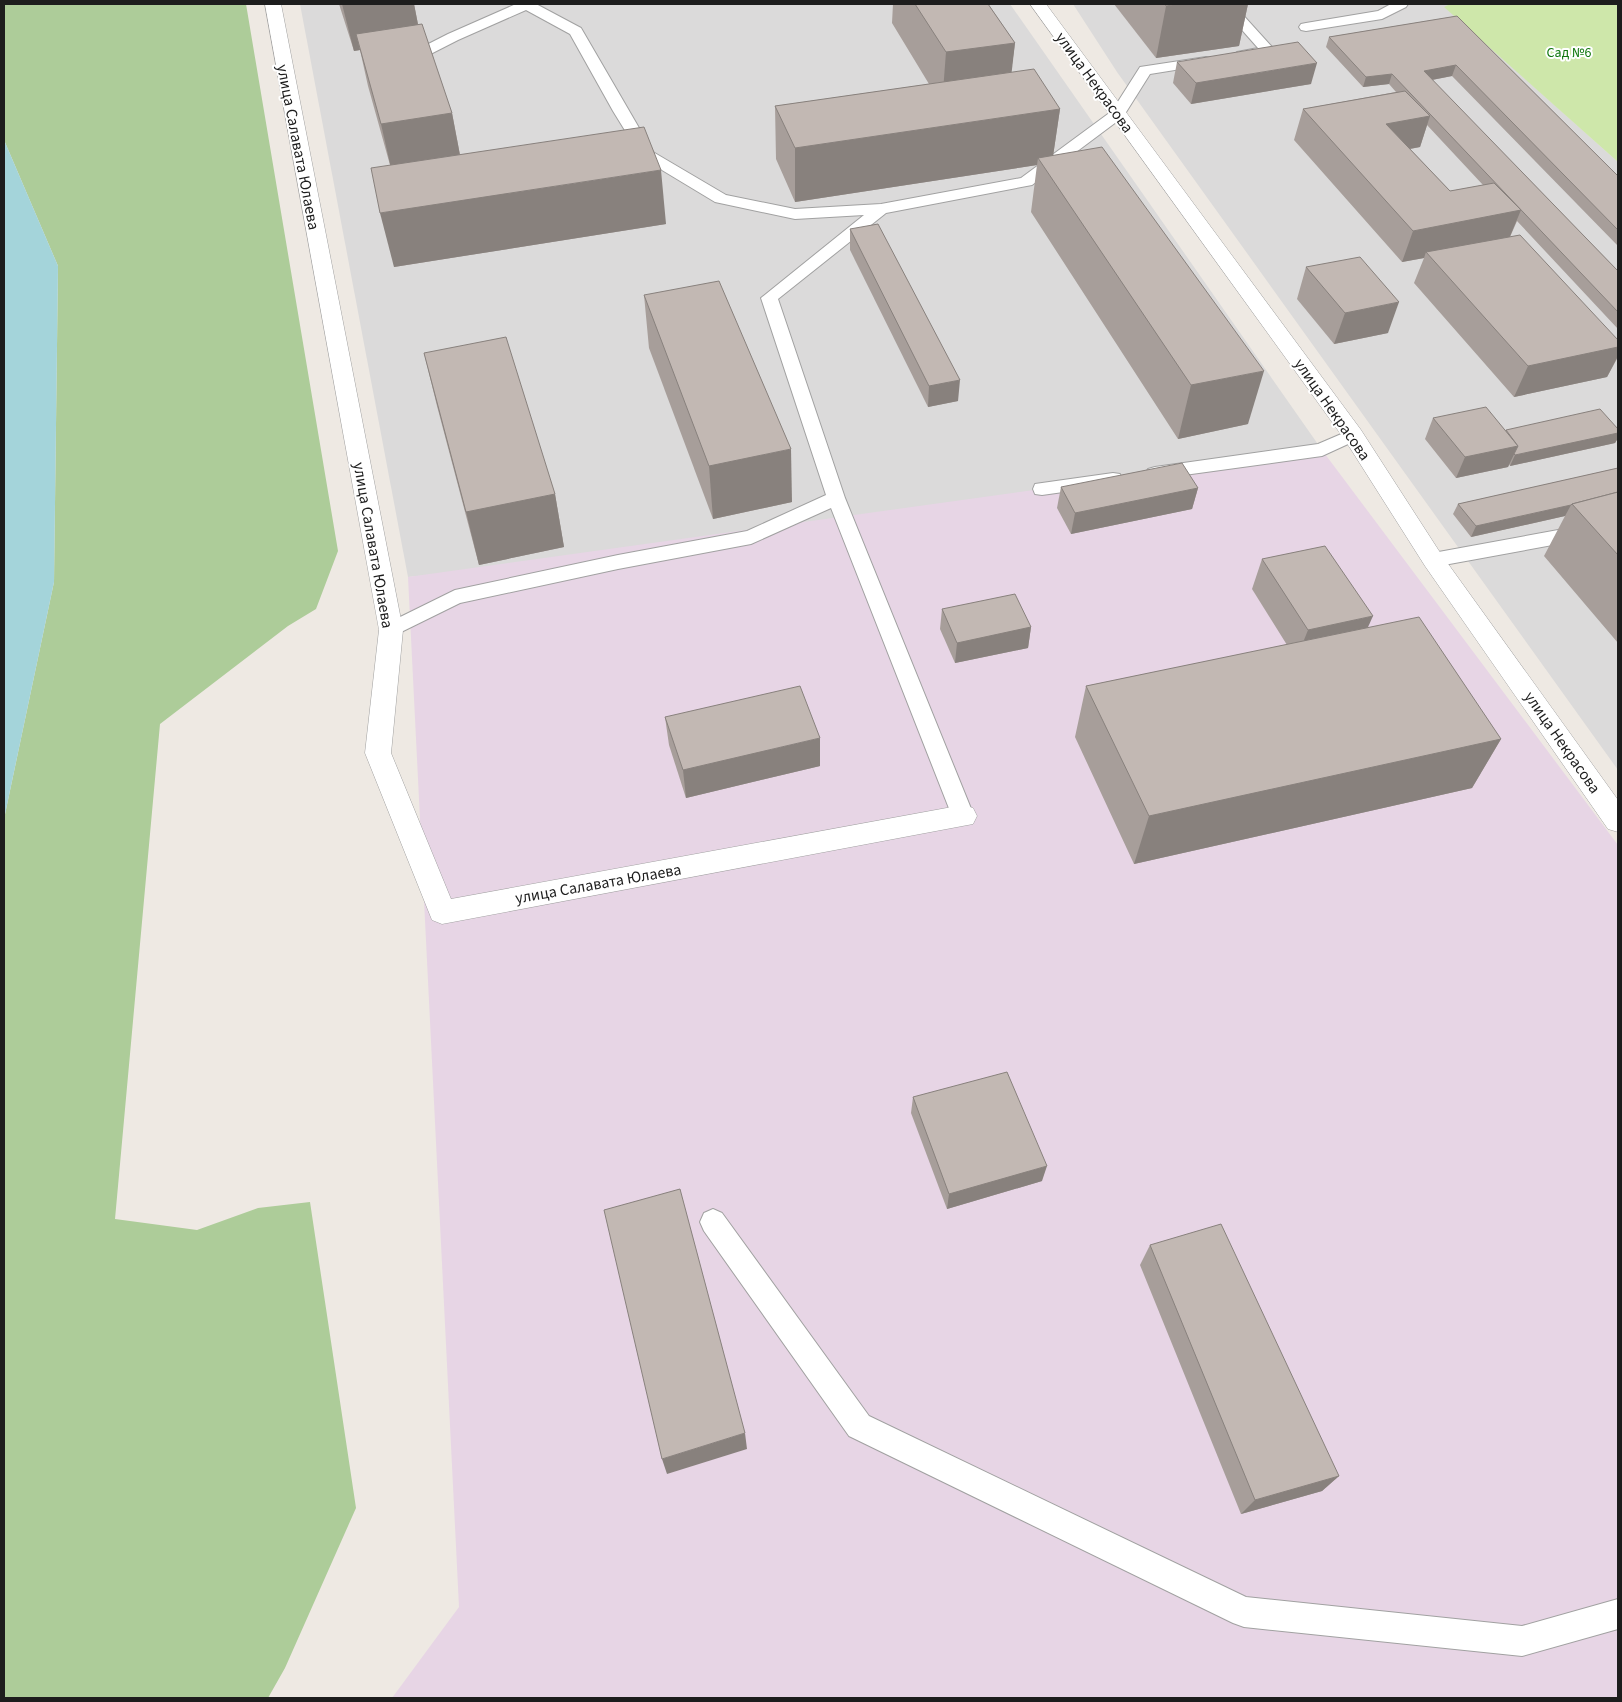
<svg xmlns="http://www.w3.org/2000/svg" width="1622" height="1702" font-family="'Source Sans 3',sans-serif">
<style>
.residential{fill:#dbdada}
.industrial{fill:#e7d5e5}
.grass{fill:#cee7aa}
.forest{fill:#adcc99}
.water{fill:#a4d4da}
.lines{fill:none;stroke-linecap:round;stroke-linejoin:round}
.lane-casing{stroke:#a1a1a1;stroke-width:2}
.street-casing{stroke:#a1a1a1;stroke-width:1}
.lane{fill:#fff;fill-rule:evenodd}
.street{fill:#fff;fill-rule:evenodd}
.wall{fill:#a79e9a;fill-rule:evenodd}
.shaded-wall{fill:#88817d}
.building{fill:#c2b8b3;stroke:#88817d}
.labels{text-anchor:middle;stroke-width:4;stroke-linejoin:round;paint-order:stroke}
.far-park-label{font-size:14px;fill:#11770f;stroke:#fff}
.street-label{font-size:16px;fill:#1d1d1d;stroke:#fff}
</style>
<rect width="100%" height="100%" fill="#eee9e3"/>
<!-- residential -->
<g class="residential">
<path d="M 300,4 L 1010,4 L 1322,450 L 890,527 L 408,577 Z"/>
<path d="M 1073,4 L 1450,4 L 1445,7 L 1618,162 L 1618,770 L 1117,72 Z"/>
</g>
<!-- industrial -->
<path class="industrial" d="M 1322,450 L 1618,845 L 1618,1698 L 392,1698 L 459,1607 L 408,577 Z"/>
<!-- grass -->
<path class="grass" d="M 1450,4 L 1618,4 L 1618,162 L 1444,7 Z"/>
<!-- forest -->
<path class="forest" d="M 4,4 L 246,4 L 338,551 L 316,609 L 288,626 L 160,724 L 115,1219 L 197,1230 L 258,1208 L 310,1202 L 356,1508 L 285,1668 L 268,1698 L 4,1698 L 4,819 L 54,582 L 58,266 L 4,140 Z"/>
<!-- water -->
<path class="water" d="M 4,140 L 58,266 L 54,582 L 4,819 Z"/>
<g class="lines">
<!-- lane casing -->
<g class="lane-casing">
<g id="lane">
<path d="M 516,4 L 536,4 L 581,28 L 653,152 L 726,195 L 795,209 L 881,204 L 1021,178 L 1112,111 L 1140,67 L 1206,57 L 1211,58 L 1213,61 L 1211,64 L 1206,65 L 1150,74 L 1123,117 L 1032,185 L 886,213 L 778,299 L 845,498 L 974,816 L 971,822 L 963,825 L 955,822 L 952,816 L 831,508 L 751,544 L 618,569 L 460,603 L 391,637 L 384,635 L 381,630 L 384,625 L 455,590 L 618,555 L 747,531 L 826,495 L 761,298 L 864,215 L 795,219 L 715,202 L 642,158 L 613,111 L 570,34 L 526,10 L 458,40 L 409,65 L 399,65 L 397,62 L 399,59 L 448,34 Z"/>
<path d="M 1219,4 L 1233,4 L 1273,48 L 1275,51 L 1273,54 L 1242,59 L 1237,58 L 1235,55 L 1237,52 L 1258,48 Z"/>
<path d="M 1391,4 L 1408,4 L 1406,7 L 1382,19 L 1306,31 L 1301,30 L 1299,27 L 1301,24 L 1306,23 L 1378,11 Z"/>
<path d="M 1353,429 L 1359,431 L 1362,435 L 1359,439 L 1322,456 L 1155,479 L 1148,477 L 1146,473 L 1148,469 L 1155,467 L 1318,444 Z"/>
<path d="M 1113,473 L 1120,474 L 1122,479 L 1120,484 L 1042,495 L 1035,494 L 1033,489 L 1035,484 L 1042,483 Z"/>
<path d="M 1618,519 L 1618,533 L 1433,567 L 1426,565 L 1423,560 L 1426,555 L 1433,553 Z"/>
<path d="M 713,1209 L 722,1213 L 869,1416 L 1246,1597 L 1522,1626 L 1618,1599 L 1618,1629 L 1522,1656 L 1244,1627 L 1233,1623 L 849,1436 L 704,1231 L 700,1222 L 704,1213 Z"/>
</g>
</g>
<!-- street casing -->
<g class="street-casing">
<g id="street">
<path d="M 265,4 L 281,4 L 403,630 L 391,753 L 451,899 L 963,805 L 973,808 L 977,816 L 973,824 L 442,924 L 432,920 L 365,753 L 379,630 Z"/>
<path d="M 1030,4 L 1046,4 L 1361,430 L 1441,554 L 1618,800 L 1618,832 L 1608,829 L 1425,566 L 1345,440 Z"/>
</g>
</g>
<!-- lane -->
<use href="#lane" class="lane"/>
<!-- street -->
<use href="#street" class="street"/>
</g>
<!-- wall -->
<g class="wall">
<path d="M 339,4 L 414,4 L 418,24 L 452,113 L 460,155 L 666,224 L 394,267 L 390,165 L 368,86 L 360,50 L 354,51 Z"/>
<path d="M 893,4 L 988,4 L 1015,43 L 1011,72 L 1060,109 L 1053,156 L 1248,424 L 1178,439 L 1031,212 L 1037,165 L 795,202 L 776,159 L 775,106 L 929,84 L 892,23 Z"/>
<path d="M 1114,4 L 1248,4 L 1239,46 L 1156,58 Z"/>
<path d="M 1457,16 L 1618,176 L 1618,246 L 1452,76 L 1432,80 L 1618,271 L 1618,329 L 1517,221 L 1510,237 L 1618,340 L 1618,358 L 1618,357 L 1607,377 L 1514,397 L 1414,283 L 1424,258 L 1402,262 L 1294,140 L 1303,109 L 1396,92 L 1389,84 L 1363,87 L 1326,47 L 1329,37 ZM 1427,125 L 1483,185 L 1450,191 L 1410,149 L 1420,147 Z"/>
<path d="M 1177,62 L 1311,84 L 1191,104 L 1173,83 Z"/>
<path d="M 850,229 L 958,401 L 928,407 L 850,250 Z"/>
<path d="M 1306,267 L 1388,333 L 1334,344 L 1297,299 Z"/>
<path d="M 644,295 L 792,502 L 713,519 L 649,348 Z"/>
<path d="M 424,353 L 555,494 L 564,547 L 479,565 L 437,406 Z"/>
<path d="M 1433,418 L 1506,430 L 1618,429 L 1618,438 L 1615,443 L 1510,466 L 1509,464 L 1508,467 L 1456,478 L 1425,439 Z"/>
<path d="M 1618,468 L 1618,643 L 1544,556 L 1565,516 L 1471,537 L 1453,514 L 1458,504 Z"/>
<path d="M 1061,487 L 1198,488 L 1192,509 L 1071,534 L 1057,508 Z"/>
<path d="M 1262,559 L 1367,628 L 1501,739 L 1472,788 L 1134,864 L 1075,737 L 1086,686 L 1287,645 L 1252,589 Z"/>
<path d="M 942,609 L 1031,627 L 1028,648 L 955,663 L 940,629 Z"/>
<path d="M 665,717 L 820,766 L 686,798 L 669,745 Z"/>
<path d="M 913,1097 L 1042,1181 L 947,1209 L 911,1113 Z"/>
<path d="M 1150,1245 L 1339,1476 L 1322,1491 L 1241,1514 L 1140,1265 Z"/>
</g>
<!-- shaded-wall -->
<g class="shaded-wall">
<path d="M 342,4 L 414,4 L 421,40 L 356,34 L 360,50 L 354,51 Z"/>
<path d="M 1179,4 L 1248,4 L 1239,46 L 1156,58 L 1166,6 Z"/>
<path d="M 1015,43 L 1009,95 L 942,105 L 946,52 Z"/>
<path d="M 1317,63 L 1311,84 L 1191,104 L 1196,83 Z"/>
<path d="M 1456,65 L 1452,76 L 1421,82 L 1424,71 Z"/>
<path d="M 1392,74 L 1389,84 L 1363,87 L 1366,77 Z"/>
<path d="M 1060,109 L 1052,163 L 1038,158 L 1037,165 L 795,202 L 795,148 Z"/>
<path d="M 452,113 L 462,166 L 393,177 L 381,124 Z"/>
<path d="M 1430,116 L 1420,147 L 1376,155 L 1386,124 Z"/>
<path d="M 661,170 L 666,224 L 394,267 L 380,213 Z"/>
<path d="M 1521,210 L 1508,241 L 1426,252 L 1424,258 L 1402,262 L 1413,231 Z"/>
<path d="M 1399,302 L 1388,333 L 1334,344 L 1345,313 Z"/>
<path d="M 1618,347 L 1618,356 L 1607,377 L 1514,397 L 1528,366 Z"/>
<path d="M 1264,371 L 1248,424 L 1178,439 L 1191,385 Z"/>
<path d="M 960,380 L 958,401 L 928,407 L 929,386 Z"/>
<path d="M 1618,433 L 1618,438 L 1615,443 L 1510,466 L 1515,455 Z"/>
<path d="M 1518,446 L 1508,467 L 1456,478 L 1465,457 Z"/>
<path d="M 791,449 L 792,502 L 713,519 L 709,466 Z"/>
<path d="M 1198,488 L 1192,509 L 1071,534 L 1075,513 Z"/>
<path d="M 555,494 L 564,547 L 479,565 L 466,512 Z"/>
<path d="M 1571,505 L 1565,516 L 1471,537 L 1476,526 Z"/>
<path d="M 1373,616 L 1360,645 L 1296,660 L 1308,630 Z"/>
<path d="M 1031,627 L 1028,648 L 955,663 L 957,643 Z"/>
<path d="M 820,738 L 820,766 L 686,798 L 683,770 Z"/>
<path d="M 1501,739 L 1472,788 L 1134,864 L 1149,816 Z"/>
<path d="M 1047,1166 L 1042,1181 L 947,1209 L 949,1194 Z"/>
<path d="M 745,1433 L 747,1449 L 667,1474 L 662,1459 Z"/>
<path d="M 1339,1476 L 1322,1491 L 1241,1514 L 1255,1500 Z"/>
</g>
<!-- building -->
<g class="building">
<path d="M 915,4 L 988,4 L 1015,43 L 946,52 Z"/>
<path d="M 1165,4 L 1179,4 L 1166,6 Z"/>
<path d="M 1457,16 L 1618,176 L 1618,230 L 1456,65 L 1424,71 L 1618,271 L 1618,312 L 1392,74 L 1366,77 L 1329,37 Z"/>
<path d="M 422,24 L 452,113 L 381,124 L 356,34 Z"/>
<path d="M 1298,42 L 1317,63 L 1196,83 L 1177,62 Z"/>
<path d="M 1034,69 L 1060,109 L 795,148 L 775,106 Z"/>
<path d="M 1405,91 L 1430,116 L 1386,124 L 1450,191 L 1494,183 L 1521,210 L 1413,231 L 1303,109 Z"/>
<path d="M 644,127 L 661,170 L 380,213 L 371,168 Z"/>
<path d="M 1102,147 L 1264,371 L 1191,385 L 1038,158 Z"/>
<path d="M 878,224 L 960,380 L 929,386 L 850,229 Z"/>
<path d="M 1520,235 L 1618,340 L 1618,347 L 1528,366 L 1426,252 Z"/>
<path d="M 1360,257 L 1399,302 L 1345,313 L 1306,267 Z"/>
<path d="M 719,281 L 791,449 L 709,466 L 644,295 Z"/>
<path d="M 506,337 L 555,494 L 466,512 L 424,353 Z"/>
<path d="M 1486,407 L 1518,446 L 1465,457 L 1433,418 Z"/>
<path d="M 1600,409 L 1618,429 L 1618,433 L 1515,455 L 1514,454 L 1518,446 L 1506,430 Z"/>
<path d="M 1182,463 L 1198,488 L 1075,513 L 1061,487 Z"/>
<path d="M 1618,468 L 1618,492 L 1572,504 L 1571,505 L 1476,526 L 1458,504 Z"/>
<path d="M 1618,492 L 1618,555 L 1572,504 Z"/>
<path d="M 1325,546 L 1373,616 L 1308,630 L 1262,559 Z"/>
<path d="M 1015,594 L 1031,627 L 957,643 L 942,609 Z"/>
<path d="M 1419,617 L 1501,739 L 1149,816 L 1086,686 Z"/>
<path d="M 800,686 L 820,738 L 683,770 L 665,717 Z"/>
<path d="M 1007,1072 L 1047,1166 L 949,1194 L 913,1097 Z"/>
<path d="M 680,1189 L 745,1433 L 662,1459 L 604,1210 Z"/>
<path d="M 1221,1224 L 1339,1476 L 1255,1500 L 1150,1245 Z"/>
</g>
<g class="labels">
<!-- far-park labels -->
<g class="far-park-label">
<text x="1569" y="57">Сад №6</text>
</g>
<!-- street labels -->
<g class="street-label">
<text transform="translate(1095 82) rotate(54)" y="6">улица Некрасова</text>
<text transform="translate(299 147) rotate(79)" y="6">улица Салавата Юлаева</text>
<text transform="translate(1333 409) rotate(55)" y="6">улица Некрасова</text>
<text transform="translate(374 545) rotate(80)" y="6">улица Салавата Юлаева</text>
<text transform="translate(1563 742) rotate(55)" y="6">улица Некрасова</text>
<text transform="translate(598 883) rotate(-10)" y="6">улица Салавата Юлаева</text>
</g>
</g>
<!-- border -->
<rect width="1622" height="1702" fill="none" stroke="#1d1d1d" stroke-width="10"/>
</svg>
